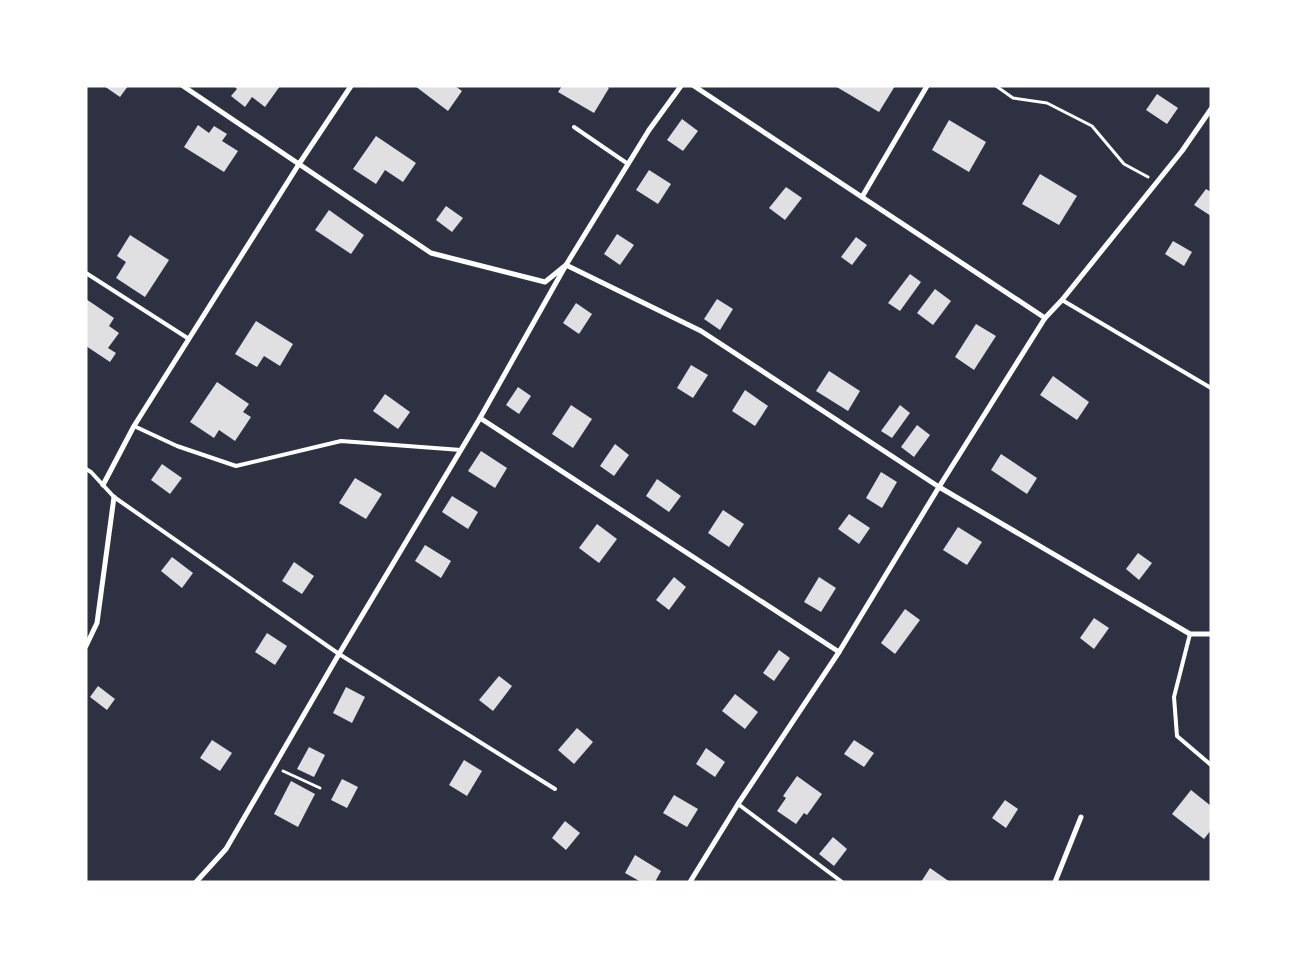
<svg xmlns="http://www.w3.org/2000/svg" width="1297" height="968" font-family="'Roboto Condensed',sans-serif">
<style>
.building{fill:#e0e0e3}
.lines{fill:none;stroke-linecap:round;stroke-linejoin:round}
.path{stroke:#fff;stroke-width:3}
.service{stroke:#fff;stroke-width:4}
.minor{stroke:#fff;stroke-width:5}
</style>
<rect width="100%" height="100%" fill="#2d3142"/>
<!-- building -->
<g class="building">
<path d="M 104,86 L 128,86 L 120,97 Z"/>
<path d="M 234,86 L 280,86 L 265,107 L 252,97 L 245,107 L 231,96 L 237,89 Z"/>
<path d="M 415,86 L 455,86 L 462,91 L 448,111 Z"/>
<path d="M 562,86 L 606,86 L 609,88 L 594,113 L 558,92 Z"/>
<path d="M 835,86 L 895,86 L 879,112 Z"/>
<path d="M 1157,94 L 1178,108 L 1167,124 L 1146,110 Z"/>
<path d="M 682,119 L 698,131 L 683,151 L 667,140 Z"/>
<path d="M 949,120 L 986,142 L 969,172 L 932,150 Z"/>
<path d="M 198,125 L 209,133 L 214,126 L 227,134 L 222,141 L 238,151 L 224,172 L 184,147 Z"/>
<path d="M 376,136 L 416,163 L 403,182 L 385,170 L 376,184 L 353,169 Z"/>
<path d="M 649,170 L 671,184 L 658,204 L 636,190 Z"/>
<path d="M 1040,174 L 1077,196 L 1059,225 L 1022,204 Z"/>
<path d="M 786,187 L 802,198 L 785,220 L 769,208 Z"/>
<path d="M 1206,189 L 1211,192 L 1211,216 L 1194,205 Z"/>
<path d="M 446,206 L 463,218 L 452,232 L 436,220 Z"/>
<path d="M 329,210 L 364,235 L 351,254 L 315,230 Z"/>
<path d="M 617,234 L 634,245 L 620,265 L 604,254 Z"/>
<path d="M 130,235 L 169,260 L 145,297 L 116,278 L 126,262 L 117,256 Z"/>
<path d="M 856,237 L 867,245 L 852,265 L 841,257 Z"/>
<path d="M 1173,241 L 1192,252 L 1184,266 L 1165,254 Z"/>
<path d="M 910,274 L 921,282 L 900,311 L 888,303 Z"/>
<path d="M 935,289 L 951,301 L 933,325 L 917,313 Z"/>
<path d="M 86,299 L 114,318 L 109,326 L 119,333 L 108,348 L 116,353 L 110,362 L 86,346 Z"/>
<path d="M 717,299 L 733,309 L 720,330 L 704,319 Z"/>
<path d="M 576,303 L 592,314 L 579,334 L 563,323 Z"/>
<path d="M 256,321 L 293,344 L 280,366 L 264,356 L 257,367 L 235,354 Z"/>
<path d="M 976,324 L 996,336 L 974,370 L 955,357 Z"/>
<path d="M 691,365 L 708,375 L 693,398 L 677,388 Z"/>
<path d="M 829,371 L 860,391 L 848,411 L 816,391 Z"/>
<path d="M 1053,376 L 1089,402 L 1077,420 L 1040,395 Z"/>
<path d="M 217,382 L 249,404 L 243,412 L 251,417 L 235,441 L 219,430 L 214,438 L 190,422 Z"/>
<path d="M 518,387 L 531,396 L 519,414 L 506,405 Z"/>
<path d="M 745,390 L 768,406 L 755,426 L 732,411 Z"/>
<path d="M 385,394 L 410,412 L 398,429 L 373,411 Z"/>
<path d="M 571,405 L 592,419 L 573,448 L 552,434 Z"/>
<path d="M 900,405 L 910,413 L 892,438 L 881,431 Z"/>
<path d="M 917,425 L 930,435 L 914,457 L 901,447 Z"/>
<path d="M 615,444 L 629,455 L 614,476 L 600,466 Z"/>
<path d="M 481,451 L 507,468 L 495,488 L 468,471 Z"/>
<path d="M 1001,454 L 1037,478 L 1027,494 L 991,470 Z"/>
<path d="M 162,464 L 182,478 L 170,494 L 151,480 Z"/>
<path d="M 881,472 L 897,482 L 882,508 L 866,498 Z"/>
<path d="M 355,478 L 382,494 L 366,519 L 339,503 Z"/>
<path d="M 657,479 L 681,496 L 669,512 L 646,496 Z"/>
<path d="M 452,496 L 478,512 L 468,529 L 442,512 Z"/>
<path d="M 723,510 L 744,524 L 729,547 L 708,533 Z"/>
<path d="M 849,514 L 870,528 L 859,544 L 838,529 Z"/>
<path d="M 597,524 L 617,539 L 599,563 L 579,548 Z"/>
<path d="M 958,527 L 982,542 L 967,565 L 943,550 Z"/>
<path d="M 425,545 L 451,561 L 441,578 L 415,561 Z"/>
<path d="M 1138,553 L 1152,563 L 1139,580 L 1126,569 Z"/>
<path d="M 172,557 L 193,573 L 182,588 L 161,571 Z"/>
<path d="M 294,562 L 314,576 L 302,594 L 282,581 Z"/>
<path d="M 674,577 L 686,587 L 669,610 L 656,600 Z"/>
<path d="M 819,577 L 836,588 L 821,612 L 804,602 Z"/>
<path d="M 905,609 L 920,620 L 895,654 L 881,643 Z"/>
<path d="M 1094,618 L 1109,628 L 1094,649 L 1080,638 Z"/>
<path d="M 267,633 L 287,646 L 275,665 L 255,652 Z"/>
<path d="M 779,650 L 790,658 L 774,681 L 763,673 Z"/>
<path d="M 499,676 L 512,686 L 493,711 L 479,700 Z"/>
<path d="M 98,686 L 115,699 L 107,710 L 90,697 Z"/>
<path d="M 346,687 L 365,697 L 352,723 L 333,713 Z"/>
<path d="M 735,694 L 758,712 L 745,729 L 722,711 Z"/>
<path d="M 577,728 L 593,742 L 574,764 L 558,750 Z"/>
<path d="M 212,740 L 232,753 L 220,771 L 200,758 Z"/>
<path d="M 854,740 L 874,753 L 864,767 L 844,754 Z"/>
<path d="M 309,747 L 325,755 L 314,777 L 297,769 Z"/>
<path d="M 706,748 L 725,762 L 715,777 L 696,764 Z"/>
<path d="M 464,760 L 482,771 L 467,796 L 449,785 Z"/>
<path d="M 797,776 L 822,794 L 807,815 L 804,813 L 796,824 L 777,811 L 786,798 L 783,796 Z"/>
<path d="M 342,779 L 358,787 L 347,808 L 331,800 Z"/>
<path d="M 291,781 L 315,794 L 298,827 L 274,814 Z"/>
<path d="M 1191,790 L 1211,806 L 1211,830 L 1204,839 L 1172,814 Z"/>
<path d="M 674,795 L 698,809 L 687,827 L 663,813 Z"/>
<path d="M 1005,800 L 1018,809 L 1006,828 L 992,818 Z"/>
<path d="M 565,821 L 580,833 L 566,850 L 552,838 Z"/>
<path d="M 833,837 L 847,849 L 834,866 L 819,854 Z"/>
<path d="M 635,855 L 661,871 L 655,882 L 641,882 L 625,873 Z"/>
<path d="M 930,868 L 950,882 L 921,882 Z"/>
</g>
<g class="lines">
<!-- path -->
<g class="path">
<path d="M 996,86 L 1013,98 L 1047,103 L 1092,126 L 1124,164 L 1148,177"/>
<path d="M 283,771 L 320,788"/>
</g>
<!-- service -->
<g class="service">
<path d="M 574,127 L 628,164"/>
<path d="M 86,273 L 189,339"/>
<path d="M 1062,300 L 1211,388"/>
<path d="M 134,426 L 177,446 L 236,466 L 341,441 L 461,450"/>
<path d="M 86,469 L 91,472 L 114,497 L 339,654 L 555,789"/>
<path d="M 1190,634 L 1174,697 L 1177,736 L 1211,765"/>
<path d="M 738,804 L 842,882"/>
</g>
<!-- minor -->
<g class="minor">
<path d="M 183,86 L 431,253 L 545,282 L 566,265 L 701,331 L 939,487 L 1190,634 L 1211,634"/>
<path d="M 694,86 L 1045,318"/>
<path d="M 862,197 L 927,86"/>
<path d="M 480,418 L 839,652"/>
<path d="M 103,485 L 134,426 L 299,164 L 351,86"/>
<path d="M 86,646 L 97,623 L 114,497"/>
<path d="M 196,882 L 226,849 L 339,654 L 480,418 L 566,265 L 649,130 L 681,86"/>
<path d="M 690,882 L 738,804 L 839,652 L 939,487 L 1045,318 L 1062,300 L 1182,151 L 1211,109"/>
<path d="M 1055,882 L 1081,817"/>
</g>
</g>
<!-- border -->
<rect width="1297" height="968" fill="none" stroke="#ffffff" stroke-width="175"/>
</svg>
